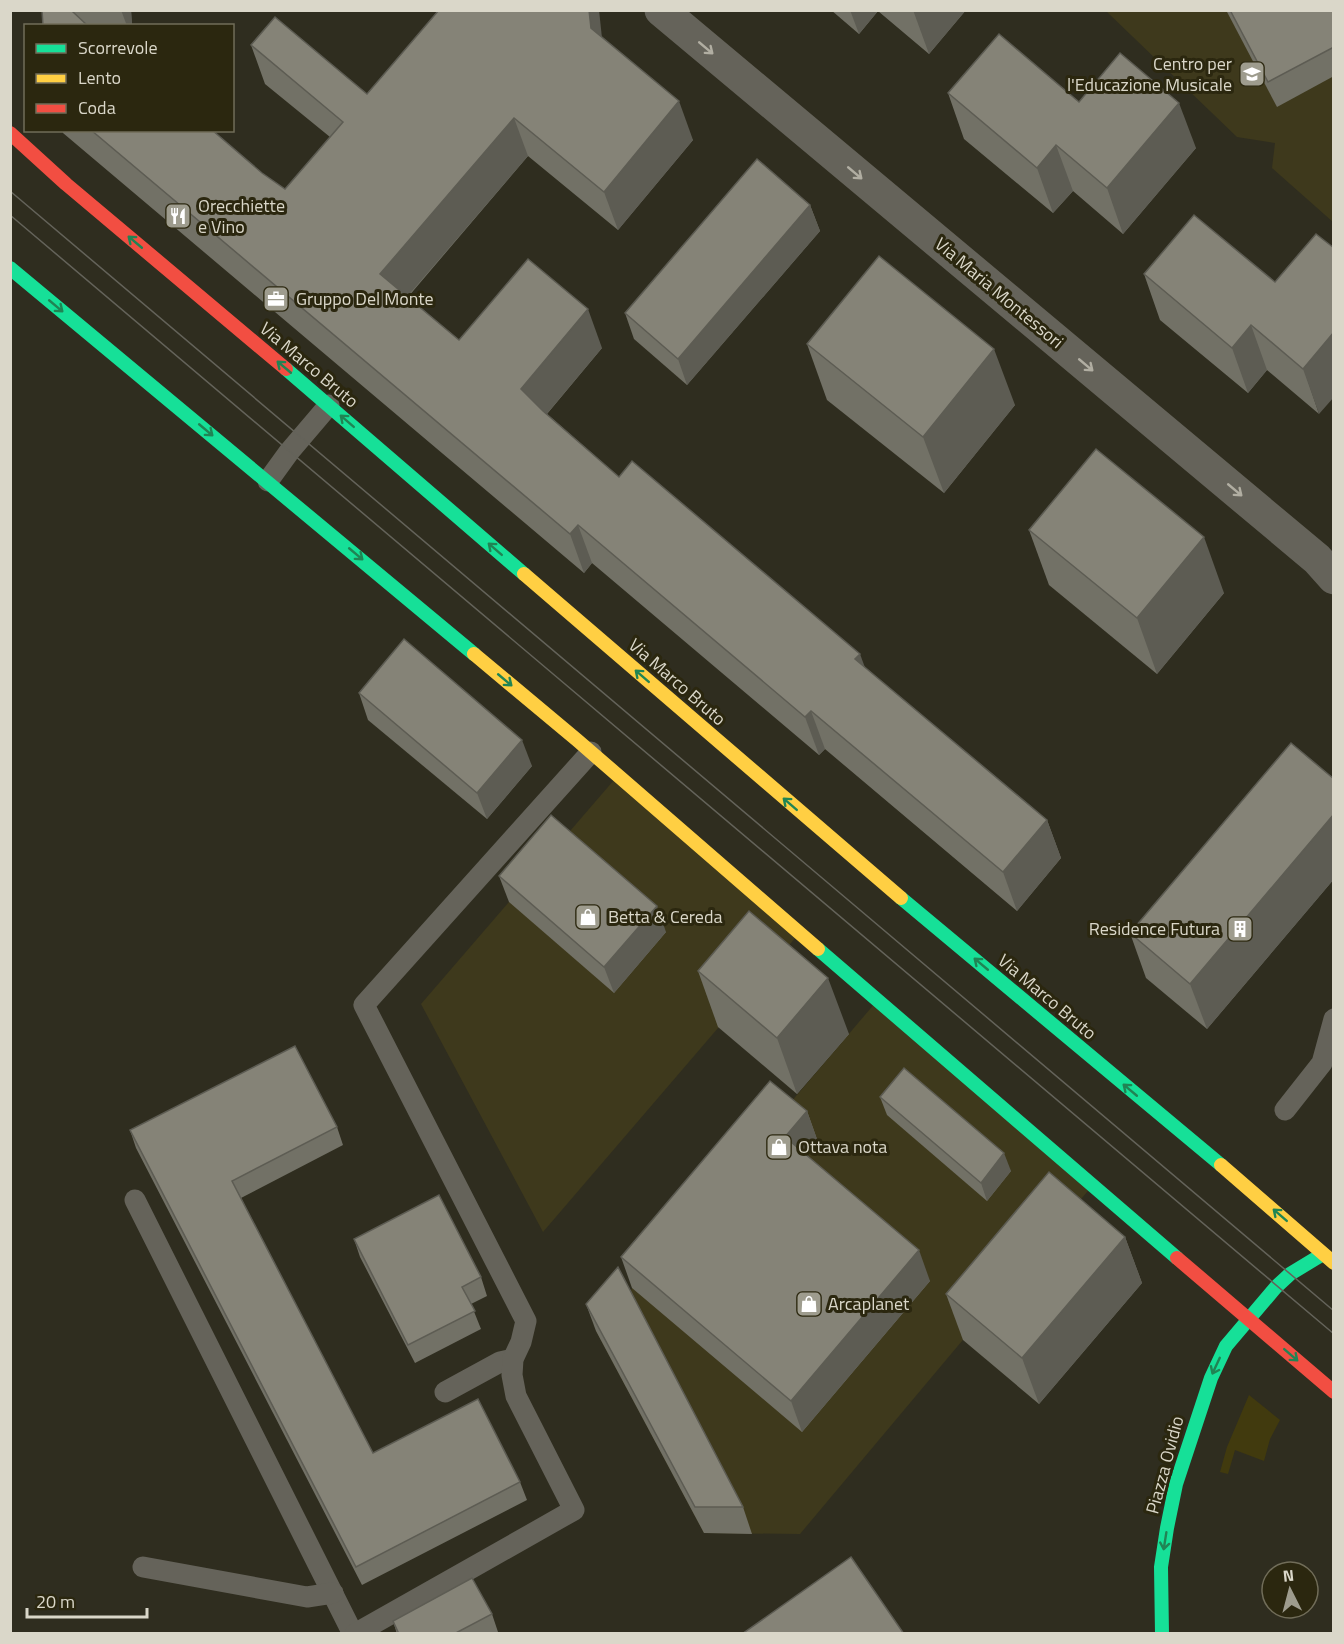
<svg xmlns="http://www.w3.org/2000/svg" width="1344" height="1644" font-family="'Titillium Web',sans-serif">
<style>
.built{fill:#3e391c}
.green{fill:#413a0e}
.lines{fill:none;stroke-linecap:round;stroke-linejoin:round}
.lane{stroke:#65635a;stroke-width:21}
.street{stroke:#65635a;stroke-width:33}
.fast{stroke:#16e098;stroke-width:14}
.slow{stroke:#ffcf43;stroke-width:14}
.jam{stroke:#f24e42;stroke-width:14}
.tram{stroke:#64635a;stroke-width:1.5}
.wall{fill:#727166}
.shaded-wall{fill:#5d5c53}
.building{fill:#858377;stroke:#5d5c53;stroke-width:1.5}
.oneway{stroke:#b1aea2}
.oneway2{stroke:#208454}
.labels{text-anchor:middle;stroke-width:6;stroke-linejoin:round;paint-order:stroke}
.poi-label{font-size:18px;fill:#dad7c9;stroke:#2b270f;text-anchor:start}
.street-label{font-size:18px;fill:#dad7c9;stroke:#2b270f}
</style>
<rect width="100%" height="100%" fill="#2f2d1f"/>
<!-- built -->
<g class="built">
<path d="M 1106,11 L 1333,11 L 1333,222 L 1272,168 L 1275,143 L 1237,137 Z"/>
<path d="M 614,780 L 797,936 L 543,1232 L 421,1004 Z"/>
<path d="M 876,1002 L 1092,1186 L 800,1534 L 704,1533 L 596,1331 Z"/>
</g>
<!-- green -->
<path class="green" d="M 1249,1395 L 1280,1420 L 1270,1439 L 1264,1461 L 1235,1450 L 1228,1474 L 1220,1472 L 1227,1447 Z"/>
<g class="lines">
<!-- lane -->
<g class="lane">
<path d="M 268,481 L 289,452 L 329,405"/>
<path d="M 1285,1110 L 1322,1063 L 1334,1019"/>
<path d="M 135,1200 L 353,1634"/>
<path d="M 445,1392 L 500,1362 L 513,1359"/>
<path d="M 143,1567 L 307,1597 L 333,1593"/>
<path d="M 355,1634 L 574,1510 L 516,1396 L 512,1375 L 513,1359 L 521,1342 L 526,1321 L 364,1005 L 591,752"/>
</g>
<!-- street -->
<path class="street" d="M 661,10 L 1317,559 L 1334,578"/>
<!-- fast -->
<g class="fast">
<path d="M 10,268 L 474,654"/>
<path d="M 286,369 L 524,574"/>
<path d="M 901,898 L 1221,1165"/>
<path d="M 818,949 L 1177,1258"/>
<path d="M 1162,1634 L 1161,1567 L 1167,1528 L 1176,1484 L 1211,1378 L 1226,1346 L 1276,1287 L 1290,1274 L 1323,1254"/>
</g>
<!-- slow -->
<g class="slow">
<path d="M 524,574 L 901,898"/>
<path d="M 474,654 L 577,740 L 818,949"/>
<path d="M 1221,1165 L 1334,1263"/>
</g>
<!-- jam -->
<g class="jam">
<path d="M 10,133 L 66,184 L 286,369"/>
<path d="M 1177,1258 L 1334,1392"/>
</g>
<!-- tram -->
<g class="tram">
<path d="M 10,191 L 1334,1311"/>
<path d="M 10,215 L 1334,1334"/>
</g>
</g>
<!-- wall -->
<g class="wall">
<path d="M 42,10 L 131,10 L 132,26 L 43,26 Z"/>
<path d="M 831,10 L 966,10 L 929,54 L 878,11 L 859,34 Z"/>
<path d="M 1226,10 L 1334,10 L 1334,76 L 1277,107 Z"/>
<path d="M 602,37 L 693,140 L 618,230 L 528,156 L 408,297 L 459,340 L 602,348 L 547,414 L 619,477 L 864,667 L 1047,820 L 1061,858 L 1017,911 L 825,749 L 819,755 L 592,563 L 584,573 L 63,133 L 62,130 L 212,130 L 262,173 L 285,189 L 330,137 L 265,84 L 251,45 L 367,94 Z"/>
<path d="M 948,93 L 1079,102 L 1196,148 L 1123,234 L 1073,191 L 1053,213 L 964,139 Z"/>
<path d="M 810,205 L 820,231 L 687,385 L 634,339 L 625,313 Z"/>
<path d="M 1144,274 L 1275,282 L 1319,414 L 1267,370 L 1248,393 L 1160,320 Z"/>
<path d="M 807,344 L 1015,405 L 944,493 L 827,400 Z"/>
<path d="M 1029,530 L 1224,593 L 1157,674 L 1049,585 Z"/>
<path d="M 359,693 L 532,766 L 487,819 L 368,720 Z"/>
<path d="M 1334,779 L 1334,879 L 1207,1029 L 1146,978 L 1130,933 Z"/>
<path d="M 499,876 L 666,932 L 614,993 L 509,902 Z"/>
<path d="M 698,971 L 849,1034 L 797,1094 L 718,1027 Z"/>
<path d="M 880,1097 L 1011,1171 L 987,1201 L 887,1115 Z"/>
<path d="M 807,1111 L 818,1142 L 807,1155 L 930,1281 L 802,1432 L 632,1288 L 621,1257 Z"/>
<path d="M 337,1127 L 343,1145 L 241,1198 L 373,1453 L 520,1482 L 527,1500 L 362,1585 L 136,1148 L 130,1130 Z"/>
<path d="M 1125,1237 L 1142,1283 L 1039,1404 L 963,1340 L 946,1294 Z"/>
<path d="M 354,1239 L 481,1277 L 487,1296 L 471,1304 L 481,1329 L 415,1363 L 360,1257 Z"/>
<path d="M 586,1304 L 743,1507 L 752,1534 L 704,1533 L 596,1331 Z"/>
<path d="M 492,1614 L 498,1632 L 495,1634 L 397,1634 L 393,1621 Z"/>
</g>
<!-- shaded-wall -->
<g class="shaded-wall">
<path d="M 121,10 L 131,10 L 132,26 L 127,26 Z"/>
<path d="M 589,10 L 599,10 L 605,66 L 591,28 Z"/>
<path d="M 850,10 L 878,10 L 878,11 L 859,34 Z"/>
<path d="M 913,10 L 966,10 L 929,54 Z"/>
<path d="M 679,101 L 693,140 L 618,230 L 604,192 Z"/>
<path d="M 1179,103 L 1196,148 L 1123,234 L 1107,188 Z"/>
<path d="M 514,118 L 528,156 L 394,312 L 380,274 Z"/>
<path d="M 1056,145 L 1073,191 L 1053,213 L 1037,168 Z"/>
<path d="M 810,205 L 820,231 L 687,385 L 678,359 Z"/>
<path d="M 588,309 L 602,348 L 535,428 L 521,389 Z"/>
<path d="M 1251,325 L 1267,370 L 1248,393 L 1232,348 Z"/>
<path d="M 1334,332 L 1334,397 L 1319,414 L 1303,369 Z"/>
<path d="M 994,349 L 1015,405 L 944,493 L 923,437 Z"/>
<path d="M 578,525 L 592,563 L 584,573 L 570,534 Z"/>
<path d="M 1204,537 L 1224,593 L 1157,674 L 1137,618 Z"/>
<path d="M 860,654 L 874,692 L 855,659 Z"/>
<path d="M 811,711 L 825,749 L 819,755 L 805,717 Z"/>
<path d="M 522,740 L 532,766 L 487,819 L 477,793 Z"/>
<path d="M 1334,814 L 1334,879 L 1207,1029 L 1190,984 Z"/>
<path d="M 1047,820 L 1061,858 L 1017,911 L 1003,872 Z"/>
<path d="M 657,906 L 666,932 L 614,993 L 604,967 Z"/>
<path d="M 828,978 L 849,1034 L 797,1094 L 777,1038 Z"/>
<path d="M 807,1111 L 818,1142 L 797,1168 L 785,1137 Z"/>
<path d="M 1004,1153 L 1011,1171 L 987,1201 L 981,1183 Z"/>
<path d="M 1125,1237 L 1142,1283 L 1039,1404 L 1022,1358 Z"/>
<path d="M 919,1250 L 930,1281 L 802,1432 L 791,1401 Z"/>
</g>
<!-- building -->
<g class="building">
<path d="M 42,10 L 79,10 L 72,11 L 88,26 L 43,26 Z"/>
<path d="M 439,10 L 589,10 L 591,28 L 679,101 L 604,192 L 514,118 L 380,274 L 459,340 L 528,259 L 588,309 L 521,389 L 543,411 L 619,477 L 632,461 L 860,654 L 855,659 L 1047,820 L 1003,872 L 811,711 L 805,717 L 578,525 L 570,534 L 91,130 L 212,130 L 262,173 L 285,189 L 343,122 L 251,45 L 275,17 L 367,94 Z"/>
<path d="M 1230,10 L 1332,10 L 1334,14 L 1334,47 L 1268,82 Z"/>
<path d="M 999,34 L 1079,102 L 1120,53 L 1179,103 L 1107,188 L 1056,145 L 1037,168 L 948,93 Z"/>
<path d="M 757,159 L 810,205 L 678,359 L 625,313 Z"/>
<path d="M 1194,215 L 1275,282 L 1316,234 L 1334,248 L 1334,332 L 1303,369 L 1251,325 L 1232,348 L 1144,274 Z"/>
<path d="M 879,256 L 994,349 L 923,437 L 807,344 Z"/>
<path d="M 1096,449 L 1204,537 L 1137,618 L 1029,530 Z"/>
<path d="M 404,639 L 522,740 L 477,793 L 359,693 Z"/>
<path d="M 1291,743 L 1334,779 L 1334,814 L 1190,984 L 1130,933 Z"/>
<path d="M 551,815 L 657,906 L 604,967 L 499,876 Z"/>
<path d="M 749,911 L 828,978 L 777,1038 L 698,971 Z"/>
<path d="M 295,1046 L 337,1127 L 232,1181 L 373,1453 L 478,1399 L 520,1482 L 356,1567 L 130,1130 Z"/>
<path d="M 904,1068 L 1004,1153 L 981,1183 L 880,1097 Z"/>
<path d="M 770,1081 L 807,1111 L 785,1137 L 919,1250 L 791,1401 L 621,1257 Z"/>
<path d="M 1049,1172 L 1125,1237 L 1022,1358 L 946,1294 Z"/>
<path d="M 439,1195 L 481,1277 L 462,1287 L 475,1311 L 408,1345 L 354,1239 Z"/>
<path d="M 618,1267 L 743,1507 L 695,1507 L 586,1304 Z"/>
<path d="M 851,1557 L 904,1634 L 742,1634 Z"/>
<path d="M 472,1578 L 492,1614 L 454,1634 L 399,1634 L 393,1621 Z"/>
</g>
<!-- one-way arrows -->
<defs><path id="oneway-shaft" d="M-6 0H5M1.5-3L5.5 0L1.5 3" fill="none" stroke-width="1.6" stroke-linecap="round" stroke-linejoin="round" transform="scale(1.5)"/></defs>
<g class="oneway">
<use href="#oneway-shaft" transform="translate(706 48) rotate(40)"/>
<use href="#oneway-shaft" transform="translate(855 173) rotate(40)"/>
<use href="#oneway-shaft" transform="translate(1086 365) rotate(40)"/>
<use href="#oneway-shaft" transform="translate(1235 490) rotate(40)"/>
</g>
<g class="oneway2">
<use href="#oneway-shaft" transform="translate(135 242) rotate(-140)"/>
<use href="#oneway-shaft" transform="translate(56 306) rotate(40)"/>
<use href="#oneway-shaft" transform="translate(284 367) rotate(-140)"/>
<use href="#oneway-shaft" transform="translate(347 421) rotate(-139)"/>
<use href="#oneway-shaft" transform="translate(206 430) rotate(40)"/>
<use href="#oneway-shaft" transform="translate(495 549) rotate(-139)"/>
<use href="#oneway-shaft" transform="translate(356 554) rotate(40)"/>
<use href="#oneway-shaft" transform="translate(642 676) rotate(-139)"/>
<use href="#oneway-shaft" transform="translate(505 680) rotate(40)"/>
<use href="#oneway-shaft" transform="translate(790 804) rotate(-139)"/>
<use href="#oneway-shaft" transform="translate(981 964) rotate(-140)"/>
<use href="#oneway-shaft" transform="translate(1130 1090) rotate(-140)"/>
<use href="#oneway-shaft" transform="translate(1280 1215) rotate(-139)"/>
<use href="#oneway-shaft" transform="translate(1291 1355) rotate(41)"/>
<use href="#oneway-shaft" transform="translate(1216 1366) rotate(115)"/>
<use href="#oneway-shaft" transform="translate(1165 1541) rotate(99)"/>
</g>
<!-- icons -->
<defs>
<g id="school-square" transform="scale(1.35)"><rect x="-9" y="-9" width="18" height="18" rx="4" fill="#9e9c8e" stroke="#2b270f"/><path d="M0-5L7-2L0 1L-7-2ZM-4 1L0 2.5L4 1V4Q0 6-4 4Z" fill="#fff"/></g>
<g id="restaurant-square" transform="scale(1.35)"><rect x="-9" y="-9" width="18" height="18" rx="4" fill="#9e9c8e" stroke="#2b270f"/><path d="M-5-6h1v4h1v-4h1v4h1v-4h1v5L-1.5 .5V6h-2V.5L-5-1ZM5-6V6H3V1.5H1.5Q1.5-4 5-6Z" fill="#fff"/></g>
<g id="office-square" transform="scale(1.35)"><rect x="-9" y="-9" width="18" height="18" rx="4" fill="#9e9c8e" stroke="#2b270f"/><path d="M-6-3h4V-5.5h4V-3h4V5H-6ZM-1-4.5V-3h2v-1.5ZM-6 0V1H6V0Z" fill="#fff"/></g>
<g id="shop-square" transform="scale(1.35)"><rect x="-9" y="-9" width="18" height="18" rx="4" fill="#9e9c8e" stroke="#2b270f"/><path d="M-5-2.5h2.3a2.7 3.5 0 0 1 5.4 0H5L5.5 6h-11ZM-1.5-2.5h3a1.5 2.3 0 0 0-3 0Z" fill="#fff"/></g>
<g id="building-square" transform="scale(1.35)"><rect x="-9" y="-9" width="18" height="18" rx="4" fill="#9e9c8e" stroke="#2b270f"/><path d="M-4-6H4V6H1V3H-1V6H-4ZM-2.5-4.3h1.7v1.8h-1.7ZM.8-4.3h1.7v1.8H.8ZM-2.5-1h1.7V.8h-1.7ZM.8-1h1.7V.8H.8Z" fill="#fff"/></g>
</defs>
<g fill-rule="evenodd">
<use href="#school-square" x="1252" y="74"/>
<use href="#restaurant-square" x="178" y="216"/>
<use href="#office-square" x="276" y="299"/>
<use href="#shop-square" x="588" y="917"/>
<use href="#building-square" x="1240" y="929"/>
<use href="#shop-square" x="779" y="1147"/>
<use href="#shop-square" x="809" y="1304"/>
</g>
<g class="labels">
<!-- poi labels -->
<g class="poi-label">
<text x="1232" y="70" text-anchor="end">Centro per<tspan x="1232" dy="21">l'Educazione Musicale</tspan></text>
<text x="198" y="212">Orecchiette<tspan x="198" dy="21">e Vino</tspan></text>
<text x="296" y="305">Gruppo Del Monte</text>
<text x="608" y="923">Betta &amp; Cereda</text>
<text x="1220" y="935" text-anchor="end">Residence Futura</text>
<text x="798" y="1153">Ottava nota</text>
<text x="828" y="1310">Arcaplanet</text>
</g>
<!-- street labels -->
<g class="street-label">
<text transform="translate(999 293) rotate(40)" y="6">Via Maria Montessori</text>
<text transform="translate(309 365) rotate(40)" y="6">Via Marco Bruto</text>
<text transform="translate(677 682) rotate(41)" y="6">Via Marco Bruto</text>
<text transform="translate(1047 997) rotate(40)" y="6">Via Marco Bruto</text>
<text transform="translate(1165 1465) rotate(-75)" y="6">Piazza Ovidio</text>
</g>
</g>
<!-- border -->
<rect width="1344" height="1644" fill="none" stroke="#dad7c9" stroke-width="24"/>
<!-- legend -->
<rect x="24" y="24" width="210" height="108" fill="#2b270f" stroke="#716d59" stroke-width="1.5"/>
<rect x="36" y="44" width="30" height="9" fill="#16e098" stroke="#716d59" stroke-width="1.5"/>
<text x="78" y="54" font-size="18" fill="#dad7c9">Scorrevole</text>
<rect x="36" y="74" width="30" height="9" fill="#ffcf43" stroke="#716d59" stroke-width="1.5"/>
<text x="78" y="84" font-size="18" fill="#dad7c9">Lento</text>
<rect x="36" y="104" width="30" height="9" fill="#f24e42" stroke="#716d59" stroke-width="1.5"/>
<text x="78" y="114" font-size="18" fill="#dad7c9">Coda</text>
<!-- north arrow -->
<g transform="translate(1290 1590) rotate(354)"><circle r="28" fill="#2b270f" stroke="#716d59" stroke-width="1.5"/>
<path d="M0-4.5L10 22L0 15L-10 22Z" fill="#9e9c8e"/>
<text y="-9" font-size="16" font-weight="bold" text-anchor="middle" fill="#dad7c9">N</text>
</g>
<!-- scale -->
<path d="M27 1608v9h120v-9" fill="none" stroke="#dad7c9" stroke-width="3"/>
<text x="36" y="1608" font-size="18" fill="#dad7c9" stroke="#2b270f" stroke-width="4.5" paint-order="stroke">20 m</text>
</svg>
